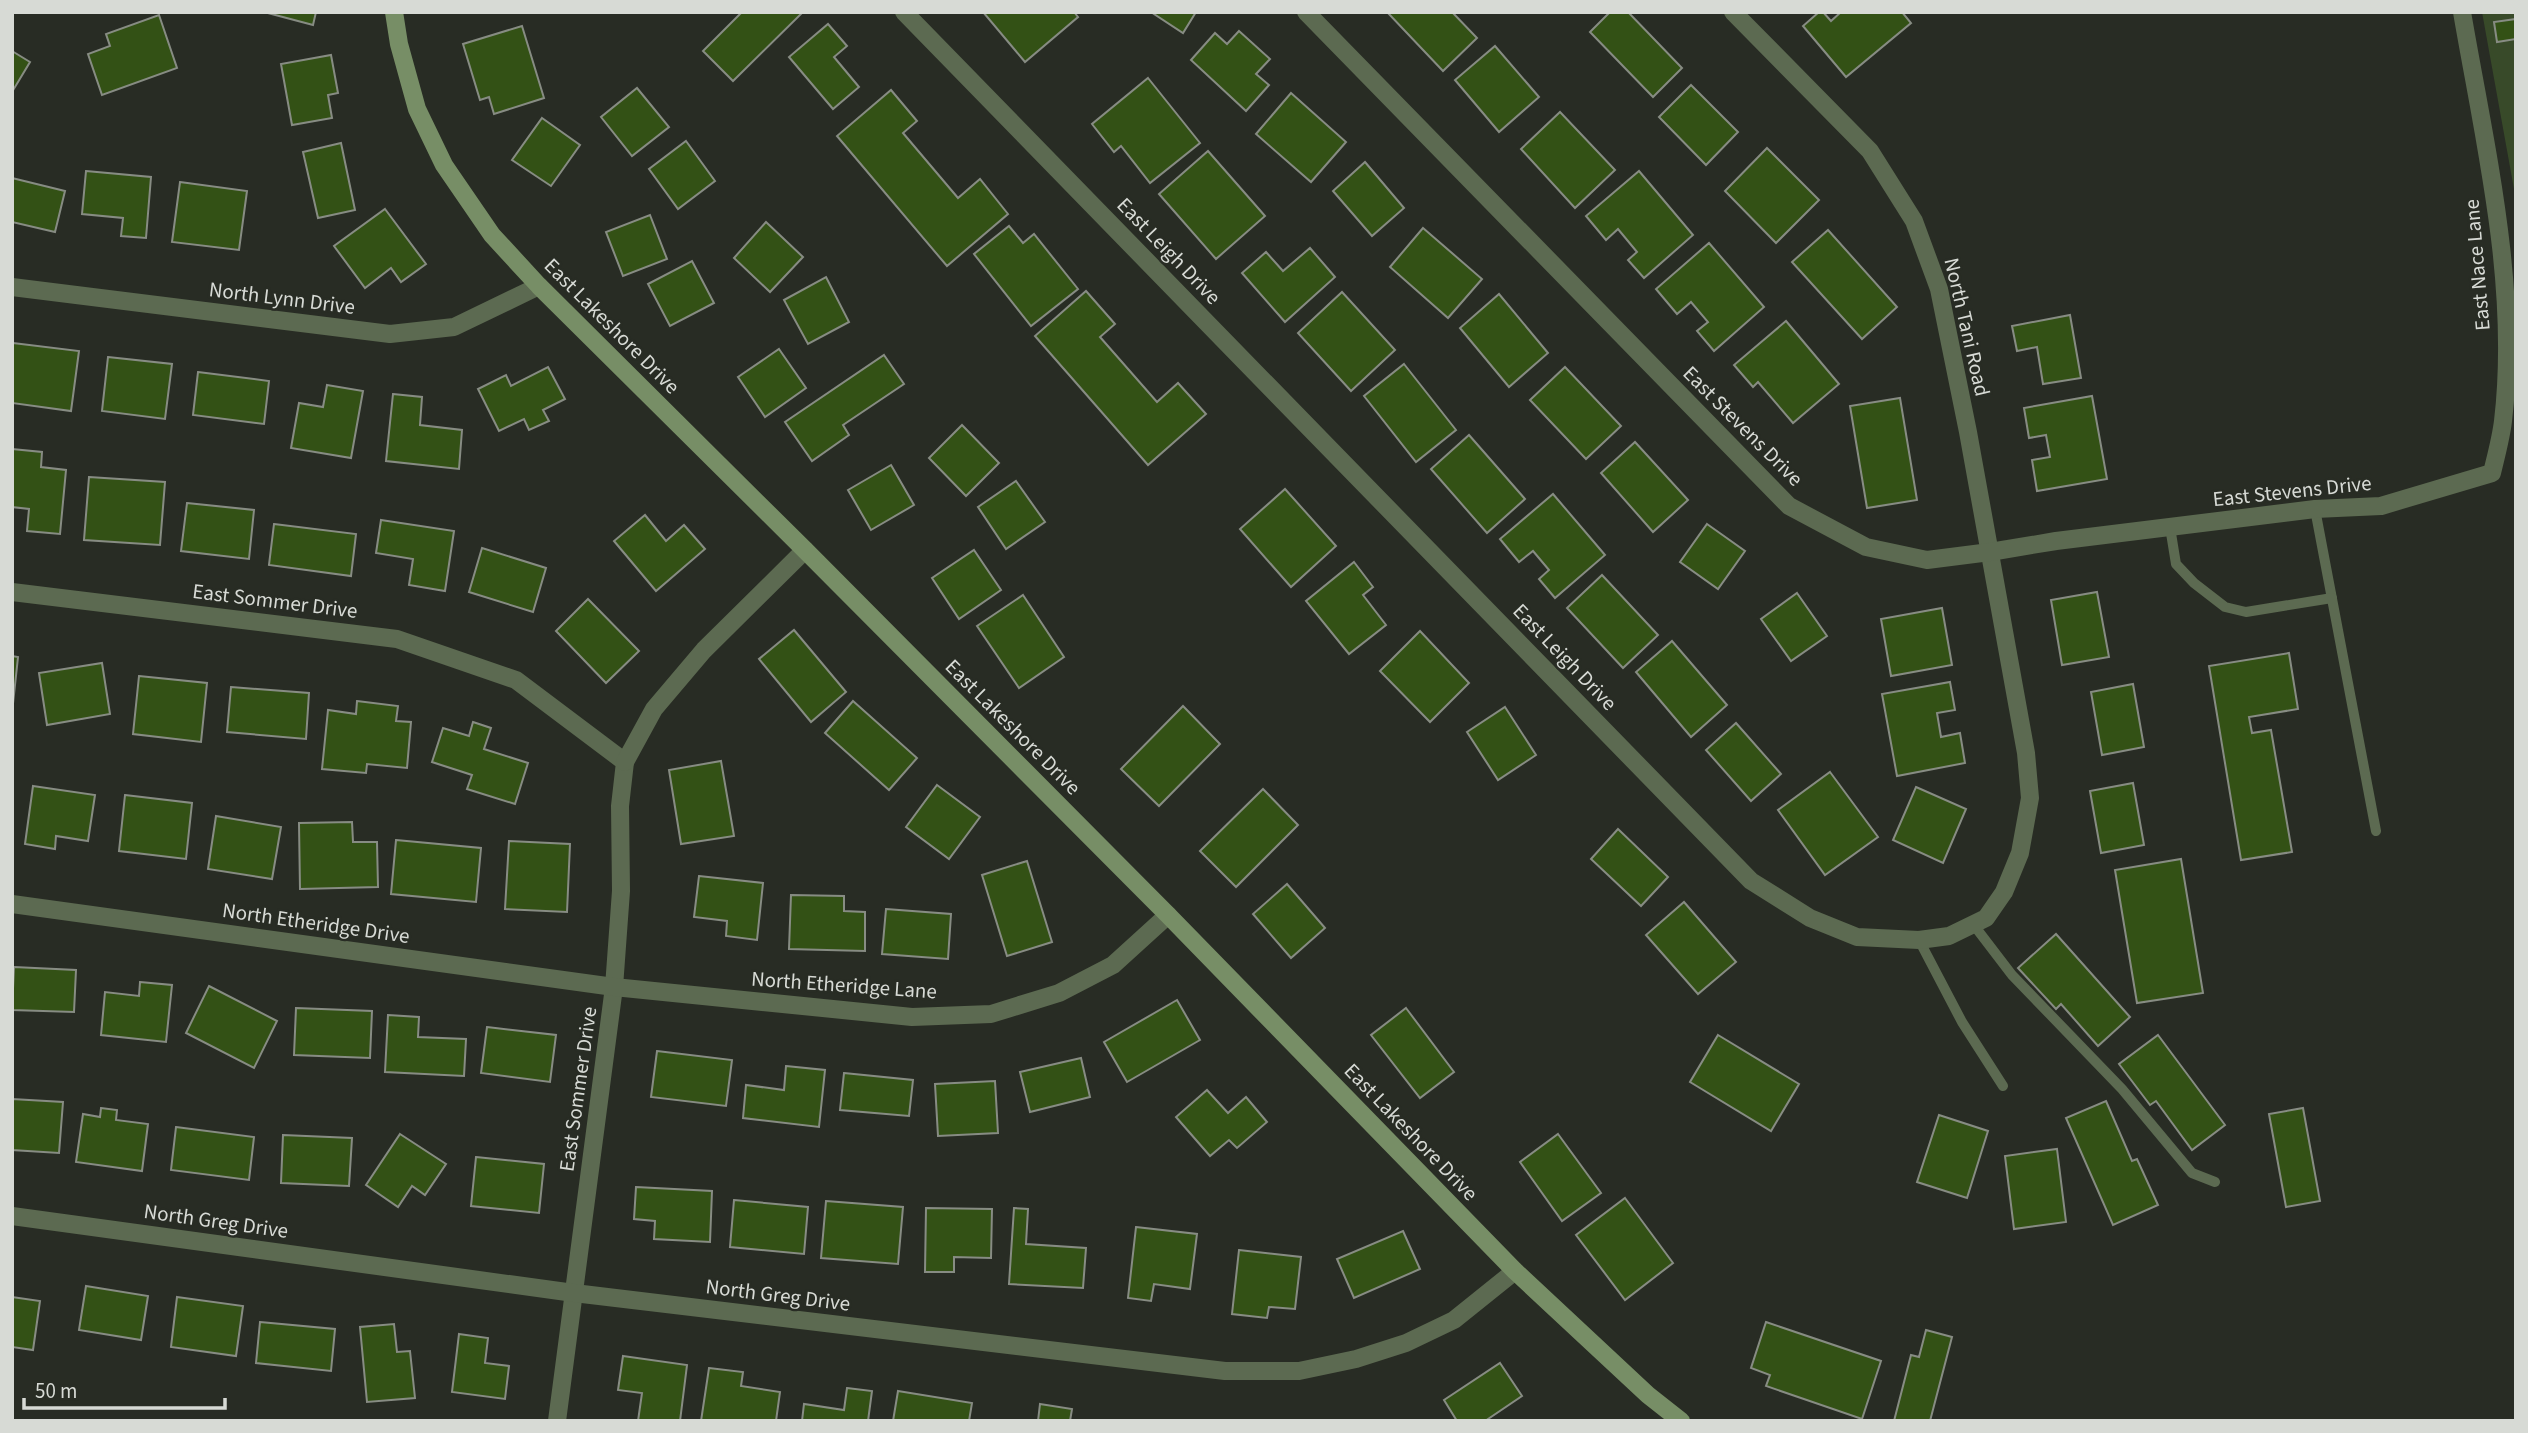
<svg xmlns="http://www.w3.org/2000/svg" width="2528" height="1433" font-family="'Source Sans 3',sans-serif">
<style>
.green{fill:#384a29}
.building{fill:#335115;stroke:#878c83;stroke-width:2}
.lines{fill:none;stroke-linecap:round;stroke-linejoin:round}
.lane{stroke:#5c6a51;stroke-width:10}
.street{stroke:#5c6a51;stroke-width:18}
.secondary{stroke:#778e66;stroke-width:18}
.labels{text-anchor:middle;stroke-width:5;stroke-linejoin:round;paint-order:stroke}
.street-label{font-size:21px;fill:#d7dad5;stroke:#282c24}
</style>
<rect width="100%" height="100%" fill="#282c24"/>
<!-- green -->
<path class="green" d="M 2482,12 L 2516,12 L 2516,203 L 2514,189 Z"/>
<!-- building -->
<g class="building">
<path d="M 264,12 L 316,12 L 313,25 Z"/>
<path d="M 742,12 L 803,12 L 733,81 L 703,51 Z"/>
<path d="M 983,12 L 1074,12 L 1078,17 L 1025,62 Z"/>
<path d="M 1151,12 L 1196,12 L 1183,33 Z"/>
<path d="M 1387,12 L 1452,12 L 1477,38 L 1443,71 Z"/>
<path d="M 1610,12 L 1628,12 L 1682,68 L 1653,97 L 1590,32 Z"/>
<path d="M 1819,12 L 1823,12 L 1831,21 L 1841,12 L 1902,12 L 1911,23 L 1846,77 L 1803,26 Z"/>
<path d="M 159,15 L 177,68 L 102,95 L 88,54 L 110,46 L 106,34 Z"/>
<path d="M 2516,19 L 2516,39 L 2497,42 L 2494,22 Z"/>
<path d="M 828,24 L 847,46 L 834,57 L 859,87 L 833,109 L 789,57 Z"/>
<path d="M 522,26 L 544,98 L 494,114 L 489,97 L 480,100 L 463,44 Z"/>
<path d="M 1239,31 L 1270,59 L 1256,74 L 1269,85 L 1246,111 L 1191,60 L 1215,33 L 1227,44 Z"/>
<path d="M 1495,46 L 1539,97 L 1499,132 L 1455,80 Z"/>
<path d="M 12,51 L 30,62 L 12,92 Z"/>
<path d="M 331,55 L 338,93 L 328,95 L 332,118 L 292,125 L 281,64 Z"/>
<path d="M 1148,78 L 1200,143 L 1150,183 L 1121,146 L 1114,152 L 1092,124 Z"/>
<path d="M 1691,85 L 1738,132 L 1706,165 L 1659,117 Z"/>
<path d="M 637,88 L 669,127 L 632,156 L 601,117 Z"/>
<path d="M 891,90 L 917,121 L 903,133 L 958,198 L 980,179 L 1008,214 L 947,266 L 837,136 Z"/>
<path d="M 1291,93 L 1346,142 L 1311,182 L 1256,134 Z"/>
<path d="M 1560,112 L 1615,170 L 1575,208 L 1521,149 Z"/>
<path d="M 542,118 L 580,145 L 551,186 L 512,160 Z"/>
<path d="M 686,141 L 715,181 L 678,209 L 649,169 Z"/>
<path d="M 341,143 L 355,210 L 318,218 L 303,152 Z"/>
<path d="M 1767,148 L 1819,200 L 1776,243 L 1725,191 Z"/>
<path d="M 1208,151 L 1265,216 L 1216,259 L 1159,194 Z"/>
<path d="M 1365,162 L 1404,208 L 1372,236 L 1333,191 Z"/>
<path d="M 86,171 L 151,177 L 146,238 L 121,236 L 123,218 L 82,214 Z"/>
<path d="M 1639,171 L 1693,235 L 1644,278 L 1628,260 L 1637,252 L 1618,229 L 1606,240 L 1586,216 Z"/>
<path d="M 12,178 L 65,191 L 55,232 L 12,222 Z"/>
<path d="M 180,182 L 247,191 L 239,250 L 172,242 Z"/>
<path d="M 385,209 L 426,264 L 401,282 L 391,268 L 365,288 L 334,246 Z"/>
<path d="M 650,215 L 667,259 L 623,276 L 606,232 Z"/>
<path d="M 766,222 L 803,257 L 770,292 L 734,258 Z"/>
<path d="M 1009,226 L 1023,243 L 1034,234 L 1078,289 L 1031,326 L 974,254 Z"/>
<path d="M 1423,228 L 1482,279 L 1448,318 L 1390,267 Z"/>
<path d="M 1828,230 L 1897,307 L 1862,339 L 1792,262 Z"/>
<path d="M 1709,243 L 1764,307 L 1714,351 L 1697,331 L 1708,322 L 1691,302 L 1677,314 L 1656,289 Z"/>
<path d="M 1310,248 L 1335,277 L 1285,322 L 1242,273 L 1266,252 L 1283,271 Z"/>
<path d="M 692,261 L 714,303 L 670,326 L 648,284 Z"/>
<path d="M 826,277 L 849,322 L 808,344 L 784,300 Z"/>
<path d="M 1086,291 L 1115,324 L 1100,337 L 1157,402 L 1178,383 L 1206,414 L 1148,465 L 1035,336 Z"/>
<path d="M 1342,292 L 1395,350 L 1351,391 L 1298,333 Z"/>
<path d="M 1499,294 L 1548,353 L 1509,387 L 1460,328 Z"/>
<path d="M 2070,315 L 2081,378 L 2043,384 L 2037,347 L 2017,351 L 2012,326 Z"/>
<path d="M 1786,321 L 1839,384 L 1793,423 L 1758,382 L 1753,387 L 1734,365 Z"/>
<path d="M 13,343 L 79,351 L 71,411 L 12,403 Z"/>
<path d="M 779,349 L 806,388 L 765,417 L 738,377 Z"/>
<path d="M 884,355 L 904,384 L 843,425 L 849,435 L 812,461 L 785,422 Z"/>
<path d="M 108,357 L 172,364 L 165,419 L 102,411 Z"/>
<path d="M 1404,364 L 1456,430 L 1416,462 L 1364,396 Z"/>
<path d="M 548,367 L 565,399 L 543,410 L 549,421 L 529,430 L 524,419 L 499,431 L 478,389 L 506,375 L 511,386 Z"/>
<path d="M 1565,367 L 1621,426 L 1586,459 L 1530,400 Z"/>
<path d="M 198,372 L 269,381 L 264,424 L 193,415 Z"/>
<path d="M 327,385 L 363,391 L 351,458 L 291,448 L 299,403 L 323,407 Z"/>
<path d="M 393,394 L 422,397 L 420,425 L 462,430 L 459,469 L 386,461 Z"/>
<path d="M 2092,396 L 2107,479 L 2037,491 L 2032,460 L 2050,457 L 2046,435 L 2029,438 L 2024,408 Z"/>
<path d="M 1900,398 L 1917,500 L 1867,508 L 1850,406 Z"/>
<path d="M 962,425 L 999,463 L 966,496 L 929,458 Z"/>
<path d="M 1469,435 L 1525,499 L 1487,533 L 1431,469 Z"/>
<path d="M 1635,442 L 1688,500 L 1653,532 L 1601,473 Z"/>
<path d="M 12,449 L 42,452 L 41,467 L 66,470 L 60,534 L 27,531 L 29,509 L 12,507 Z"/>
<path d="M 891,465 L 914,505 L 871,530 L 848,490 Z"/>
<path d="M 89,477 L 165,482 L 160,545 L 84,540 Z"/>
<path d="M 1016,481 L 1045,522 L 1006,549 L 978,507 Z"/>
<path d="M 1285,489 L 1336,546 L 1291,587 L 1240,529 Z"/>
<path d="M 1553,494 L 1605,555 L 1555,598 L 1539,579 L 1549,570 L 1533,551 L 1519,562 L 1500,539 Z"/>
<path d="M 187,503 L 254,510 L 249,559 L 181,551 Z"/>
<path d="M 645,515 L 666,541 L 684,525 L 705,549 L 656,591 L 614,541 Z"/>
<path d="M 381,520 L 454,531 L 445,591 L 409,585 L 413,559 L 376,553 Z"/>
<path d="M 274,524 L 356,534 L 351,576 L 269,565 Z"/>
<path d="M 1707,524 L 1745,551 L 1718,589 L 1680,562 Z"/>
<path d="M 482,548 L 546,568 L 533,612 L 469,592 Z"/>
<path d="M 974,550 L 1001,590 L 959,619 L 932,578 Z"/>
<path d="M 1354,562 L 1373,587 L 1363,595 L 1386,625 L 1349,654 L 1306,601 Z"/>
<path d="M 1602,575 L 1658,635 L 1623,668 L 1567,608 Z"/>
<path d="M 2097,592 L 2109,657 L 2062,665 L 2051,600 Z"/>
<path d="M 1797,593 L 1827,636 L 1791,661 L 1761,619 Z"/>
<path d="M 1023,595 L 1064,657 L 1019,688 L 977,626 Z"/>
<path d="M 588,599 L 639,651 L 606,683 L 556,631 Z"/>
<path d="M 1942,608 L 1952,665 L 1891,676 L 1881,619 Z"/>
<path d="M 794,630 L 846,692 L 811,722 L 759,659 Z"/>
<path d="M 1420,631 L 1469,683 L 1430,722 L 1380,671 Z"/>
<path d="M 1672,641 L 1727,705 L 1691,737 L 1636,672 Z"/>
<path d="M 2289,653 L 2298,709 L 2249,717 L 2252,733 L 2271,730 L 2292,852 L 2241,860 L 2209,666 Z"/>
<path d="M 12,656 L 18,657 L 12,713 Z"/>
<path d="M 102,663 L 110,714 L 47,725 L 39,673 Z"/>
<path d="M 139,676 L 207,683 L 201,742 L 133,734 Z"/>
<path d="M 1950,682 L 1955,710 L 1937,713 L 1941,737 L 1960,733 L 1965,763 L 1897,776 L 1882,694 Z"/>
<path d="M 2133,684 L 2144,747 L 2102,755 L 2091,692 Z"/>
<path d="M 231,687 L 309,693 L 306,739 L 227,732 Z"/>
<path d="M 357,701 L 398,706 L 396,721 L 411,722 L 407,768 L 367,764 L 366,773 L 322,769 L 328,710 L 356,714 Z"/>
<path d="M 853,701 L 917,758 L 889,790 L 825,733 Z"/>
<path d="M 1183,706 L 1220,744 L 1159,806 L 1121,769 Z"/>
<path d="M 1505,707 L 1536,755 L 1498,780 L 1467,732 Z"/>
<path d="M 473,722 L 491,728 L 484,749 L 528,763 L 515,804 L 467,789 L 472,775 L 432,762 L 443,728 L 469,736 Z"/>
<path d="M 1736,723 L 1781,774 L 1751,801 L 1706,750 Z"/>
<path d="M 721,761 L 734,836 L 681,844 L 669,770 Z"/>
<path d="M 1830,772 L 1878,837 L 1825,875 L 1778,810 Z"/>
<path d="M 2133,783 L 2144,845 L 2101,853 L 2090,791 Z"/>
<path d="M 937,785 L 980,817 L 949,859 L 906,827 Z"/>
<path d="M 33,786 L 95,795 L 88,841 L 56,836 L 55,849 L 25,844 Z"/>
<path d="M 1916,787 L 1966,809 L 1943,863 L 1893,840 Z"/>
<path d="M 1263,789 L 1298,825 L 1236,887 L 1200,851 Z"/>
<path d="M 125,795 L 192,803 L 186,859 L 119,851 Z"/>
<path d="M 216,816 L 281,827 L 272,879 L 208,869 Z"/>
<path d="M 352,822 L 353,842 L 377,842 L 378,887 L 300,889 L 299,823 Z"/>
<path d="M 1618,829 L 1668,877 L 1641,906 L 1591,859 Z"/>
<path d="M 396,840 L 481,848 L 476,902 L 391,894 Z"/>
<path d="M 509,841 L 570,844 L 567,912 L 505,909 Z"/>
<path d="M 2181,859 L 2203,993 L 2137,1003 L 2115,870 Z"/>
<path d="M 1027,861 L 1052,942 L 1007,956 L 982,875 Z"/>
<path d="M 699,876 L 763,883 L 757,940 L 726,936 L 727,921 L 694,917 Z"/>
<path d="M 1287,884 L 1325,928 L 1291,958 L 1253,914 Z"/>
<path d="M 791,895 L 844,896 L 844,911 L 865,912 L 865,951 L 789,949 Z"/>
<path d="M 1684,902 L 1736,962 L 1698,994 L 1646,935 Z"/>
<path d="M 886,909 L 951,914 L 948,959 L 882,954 Z"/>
<path d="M 2056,934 L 2130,1017 L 2098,1046 L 2061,1004 L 2056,1009 L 2018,968 Z"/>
<path d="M 14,967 L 76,970 L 74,1012 L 12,1010 Z"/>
<path d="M 140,982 L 172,985 L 166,1042 L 101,1035 L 105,992 L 139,996 Z"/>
<path d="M 209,986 L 277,1021 L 254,1068 L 186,1033 Z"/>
<path d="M 1177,1000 L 1200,1040 L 1127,1082 L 1104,1042 Z"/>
<path d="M 296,1008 L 372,1011 L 370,1058 L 294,1055 Z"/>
<path d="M 1406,1008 L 1454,1072 L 1420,1098 L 1371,1035 Z"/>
<path d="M 388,1015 L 419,1017 L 418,1037 L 466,1039 L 464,1076 L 385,1072 Z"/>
<path d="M 487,1027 L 556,1035 L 550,1082 L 481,1073 Z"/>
<path d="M 1718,1035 L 1799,1084 L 1771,1131 L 1690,1082 Z"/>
<path d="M 2158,1035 L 2225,1125 L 2192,1150 L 2156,1101 L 2150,1105 L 2119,1064 Z"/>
<path d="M 657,1051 L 732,1060 L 726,1106 L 651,1097 Z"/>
<path d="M 1081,1058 L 1090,1097 L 1030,1112 L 1020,1072 Z"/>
<path d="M 786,1066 L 825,1070 L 819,1127 L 743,1118 L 746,1085 L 784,1090 Z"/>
<path d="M 844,1073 L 913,1080 L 909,1116 L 840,1110 Z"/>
<path d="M 995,1081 L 998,1133 L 938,1136 L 935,1084 Z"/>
<path d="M 1207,1090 L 1228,1113 L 1246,1097 L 1267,1122 L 1237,1148 L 1229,1140 L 1210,1156 L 1176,1117 Z"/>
<path d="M 12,1099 L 63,1102 L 59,1153 L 12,1150 Z"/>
<path d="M 2106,1101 L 2132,1161 L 2137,1159 L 2158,1205 L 2113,1225 L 2066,1118 Z"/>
<path d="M 101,1108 L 117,1110 L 116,1120 L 148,1124 L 142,1171 L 76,1162 L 83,1114 L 100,1117 Z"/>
<path d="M 2303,1108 L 2320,1201 L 2286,1207 L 2269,1114 Z"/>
<path d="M 1939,1115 L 1988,1131 L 1967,1198 L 1917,1182 Z"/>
<path d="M 176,1127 L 254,1137 L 249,1180 L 171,1170 Z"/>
<path d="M 400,1134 L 446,1164 L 425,1195 L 412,1186 L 398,1207 L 366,1185 Z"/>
<path d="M 1558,1134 L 1601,1193 L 1562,1221 L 1520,1162 Z"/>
<path d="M 283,1135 L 352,1138 L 349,1186 L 281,1183 Z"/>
<path d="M 2057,1149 L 2066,1222 L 2014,1229 L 2005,1156 Z"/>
<path d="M 476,1157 L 544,1164 L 539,1213 L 471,1206 Z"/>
<path d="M 636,1187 L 712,1191 L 710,1242 L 654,1239 L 655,1221 L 634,1219 Z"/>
<path d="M 1625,1198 L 1673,1263 L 1625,1300 L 1576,1235 Z"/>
<path d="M 734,1200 L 808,1207 L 804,1254 L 730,1247 Z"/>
<path d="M 826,1201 L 903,1207 L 898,1264 L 821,1258 Z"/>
<path d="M 926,1208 L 992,1209 L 991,1258 L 954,1257 L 954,1272 L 925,1272 Z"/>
<path d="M 1014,1208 L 1028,1209 L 1026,1244 L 1086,1248 L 1083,1288 L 1009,1284 Z"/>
<path d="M 1136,1227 L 1197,1234 L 1190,1289 L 1154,1284 L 1151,1301 L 1128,1298 Z"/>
<path d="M 1403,1231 L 1420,1269 L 1354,1298 L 1337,1259 Z"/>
<path d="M 1239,1250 L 1301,1257 L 1295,1309 L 1269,1307 L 1267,1318 L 1232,1314 Z"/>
<path d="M 86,1286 L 148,1296 L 141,1340 L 79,1330 Z"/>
<path d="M 12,1297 L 40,1301 L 33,1350 L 12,1347 Z"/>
<path d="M 177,1297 L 243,1306 L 236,1356 L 171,1347 Z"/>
<path d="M 260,1322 L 335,1329 L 331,1371 L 256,1363 Z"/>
<path d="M 1766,1322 L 1881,1361 L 1862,1419 L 1766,1386 L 1770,1375 L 1751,1368 Z"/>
<path d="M 394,1324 L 397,1352 L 410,1351 L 415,1398 L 367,1402 L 360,1327 Z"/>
<path d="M 1926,1330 L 1952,1337 L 1930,1421 L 1894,1421 L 1911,1355 L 1919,1357 Z"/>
<path d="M 459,1334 L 488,1338 L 485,1363 L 509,1366 L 505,1399 L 452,1392 Z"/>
<path d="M 623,1356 L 687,1365 L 680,1421 L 638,1421 L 642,1393 L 618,1390 Z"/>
<path d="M 1500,1363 L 1522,1396 L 1485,1421 L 1457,1421 L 1444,1400 Z"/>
<path d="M 709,1368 L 743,1372 L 741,1386 L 780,1392 L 776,1421 L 701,1421 Z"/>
<path d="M 847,1388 L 872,1391 L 868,1421 L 802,1421 L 804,1404 L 844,1410 Z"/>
<path d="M 898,1391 L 972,1403 L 969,1421 L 893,1421 Z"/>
<path d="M 1040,1404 L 1072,1409 L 1070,1421 L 1038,1421 Z"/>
</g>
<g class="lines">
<!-- lane -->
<g class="lane">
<path d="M 2315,509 L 2376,831"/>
<path d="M 2170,527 L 2176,564 L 2194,583 L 2225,607 L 2246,612 L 2332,598"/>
<path d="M 1973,924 L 2012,975 L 2122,1089 L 2192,1173 L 2215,1182"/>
<path d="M 1919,940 L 1962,1022 L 2003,1086"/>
</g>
<!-- street -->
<g class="street">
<path d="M 904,12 L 1751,881 L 1810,918 L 1857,937 L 1919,940 L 1949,936 L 1986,918 L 2004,892 L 2020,853 L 2030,798 L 2026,753 L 1968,432 L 1939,289 L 1914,221 L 1870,151 L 1733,12"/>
<path d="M 1306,12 L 1789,506 L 1866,547 L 1927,560 L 1990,552 L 2056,541 L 2315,509 L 2381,506 L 2492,473 C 2496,456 2501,438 2503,421 C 2519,285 2485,146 2462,12"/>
<path d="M 12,287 L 390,334 L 454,327 L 539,286"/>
<path d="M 12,592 L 397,639 L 516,680 L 625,762 L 620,806 L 621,891 L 614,987 L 557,1421"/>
<path d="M 625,762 L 654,709 L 704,650 L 805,550"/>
<path d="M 12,904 L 614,987 L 912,1017 L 991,1014 L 1059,993 L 1113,965 L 1168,915"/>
<path d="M 12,1216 L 574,1293 L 1225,1371 L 1299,1371 L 1356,1359 L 1406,1343 L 1454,1320 L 1515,1271"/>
</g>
<!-- secondary -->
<path class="secondary" d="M 394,12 L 399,44 L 417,109 L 444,165 L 492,235 L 539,286 L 805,550 L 1168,915 L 1515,1271 L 1648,1395 L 1681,1421"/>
</g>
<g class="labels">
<!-- street labels -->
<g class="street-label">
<text transform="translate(1169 251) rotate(46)" y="7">East Leigh Drive</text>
<text transform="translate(2477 265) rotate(-95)" y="7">East Nace Lane</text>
<text transform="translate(282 298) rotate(7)" y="7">North Lynn Drive</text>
<text transform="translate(612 326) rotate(45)" y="7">East Lakeshore Drive</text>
<text transform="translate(1967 327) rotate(77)" y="7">North Tani Road</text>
<text transform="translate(1743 426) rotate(45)" y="7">East Stevens Drive</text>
<text transform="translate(2292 491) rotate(-6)" y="7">East Stevens Drive</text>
<text transform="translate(275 601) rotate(7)" y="7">East Sommer Drive</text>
<text transform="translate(1565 657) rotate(46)" y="7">East Leigh Drive</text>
<text transform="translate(1013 727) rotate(45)" y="7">East Lakeshore Drive</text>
<text transform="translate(316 923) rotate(8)" y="7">North Etheridge Drive</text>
<text transform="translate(844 985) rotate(4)" y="7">North Etheridge Lane</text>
<text transform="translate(578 1089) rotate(-82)" y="7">East Sommer Drive</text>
<text transform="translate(1411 1132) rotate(46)" y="7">East Lakeshore Drive</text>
<text transform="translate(216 1221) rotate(8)" y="7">North Greg Drive</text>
<text transform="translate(778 1295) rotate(7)" y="7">North Greg Drive</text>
</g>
</g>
<!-- border -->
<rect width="2528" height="1433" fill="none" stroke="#d7dad5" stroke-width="28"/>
<!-- scale -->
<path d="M24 1398v10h201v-10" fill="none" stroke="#d7dad5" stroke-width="3.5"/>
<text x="35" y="1398" font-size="21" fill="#d7dad5" stroke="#282c24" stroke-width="5" paint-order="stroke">50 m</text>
</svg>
